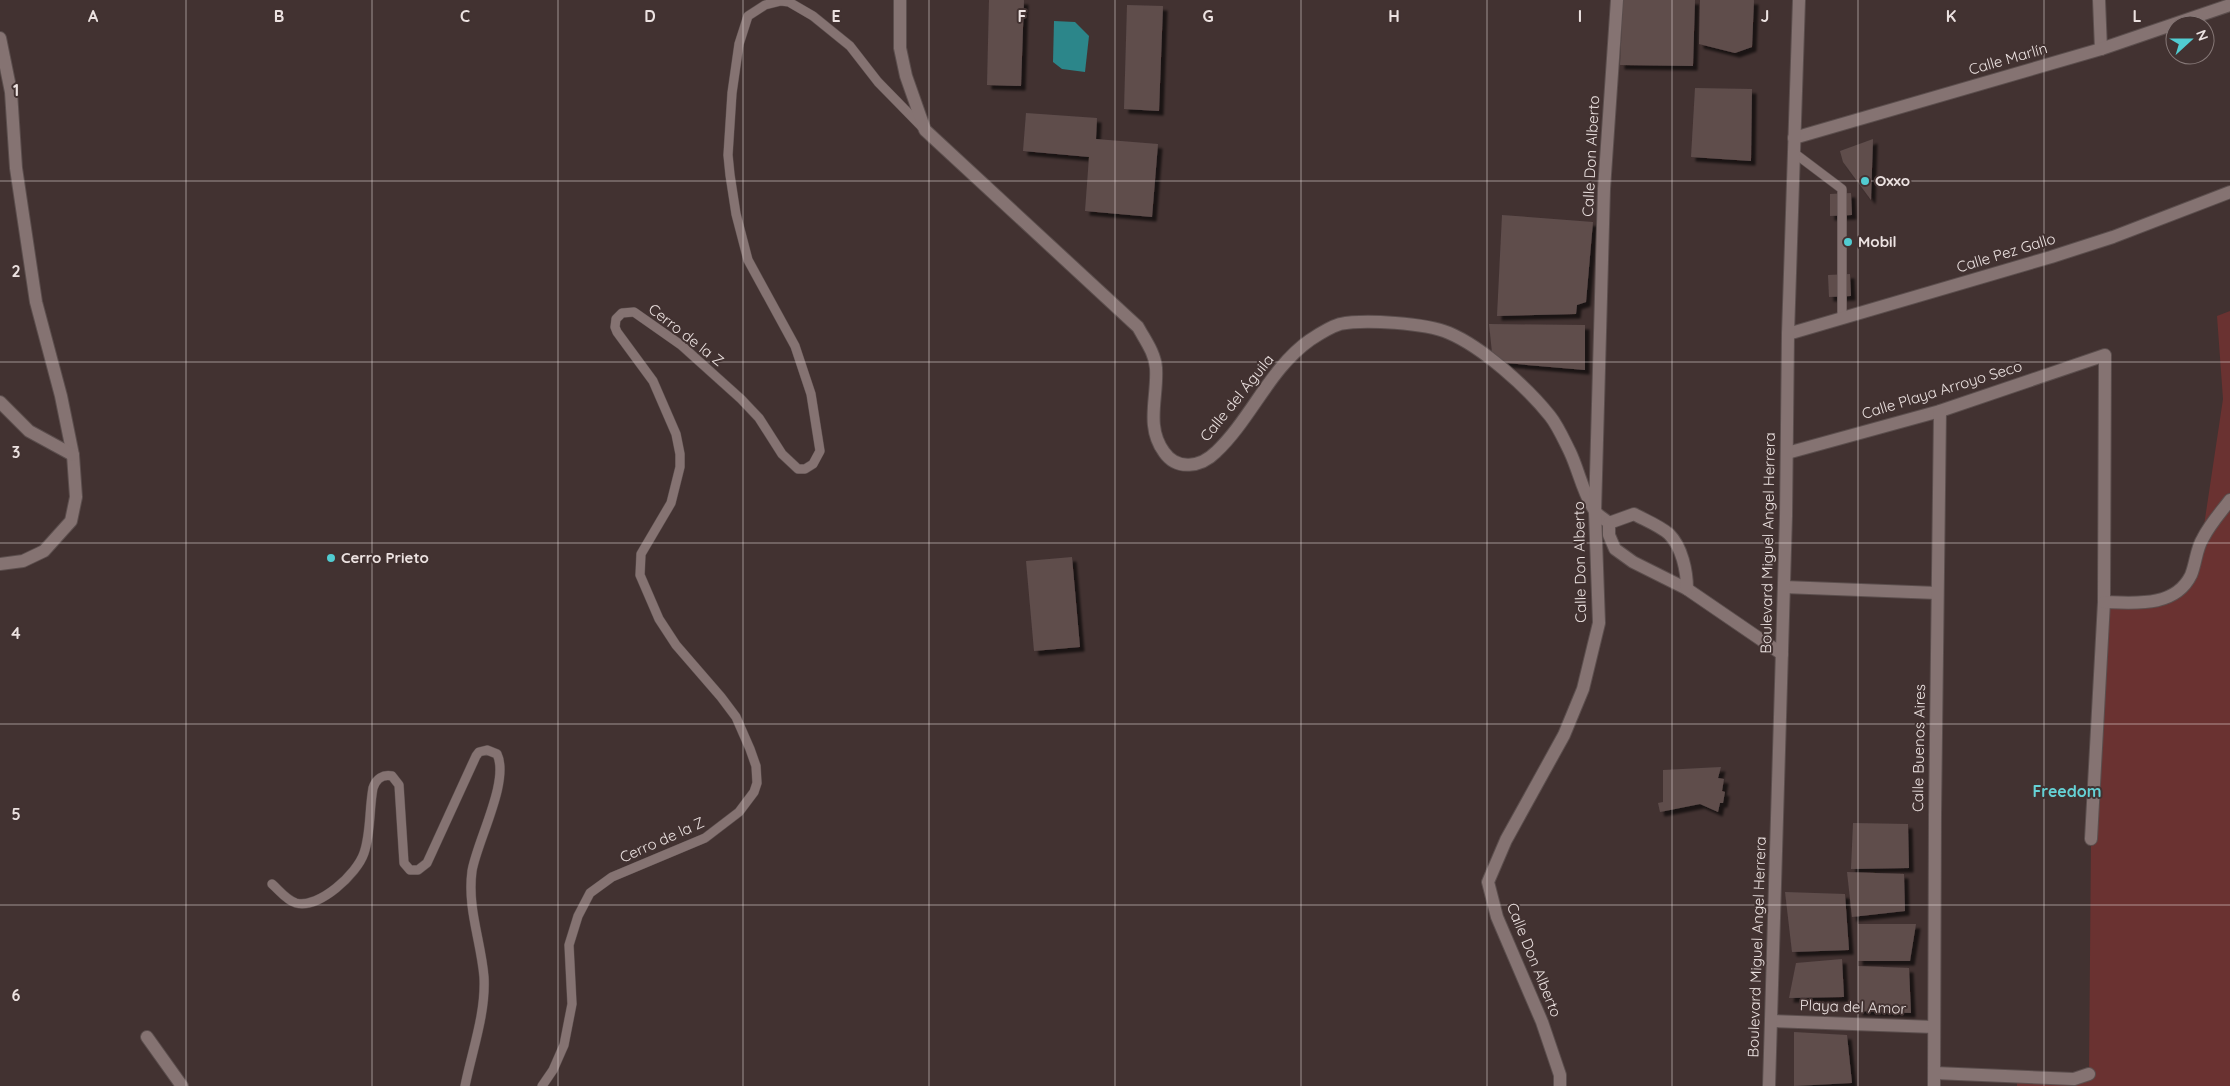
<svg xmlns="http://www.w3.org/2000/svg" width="2230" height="1086" font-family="Quicksand,sans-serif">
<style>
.green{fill:#6a3231}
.water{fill:#2c868a}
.building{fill:#5e4d4c;filter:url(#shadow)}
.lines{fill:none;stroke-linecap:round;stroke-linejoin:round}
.lane-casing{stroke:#5b4e4d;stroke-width:10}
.street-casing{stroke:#5b4e4d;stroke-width:14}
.secondary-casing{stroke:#5b4e4d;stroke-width:14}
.lane{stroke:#857372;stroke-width:9}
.street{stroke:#857372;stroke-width:12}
.secondary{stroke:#857372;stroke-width:12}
.grid{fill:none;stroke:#ece2e1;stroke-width:1;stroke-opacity:0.55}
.poi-dot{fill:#51ccd1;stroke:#423231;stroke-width:2}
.labels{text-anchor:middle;stroke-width:4;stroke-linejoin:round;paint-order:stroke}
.street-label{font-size:15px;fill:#ece2e1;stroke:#423231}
.poi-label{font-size:15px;font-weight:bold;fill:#ece2e1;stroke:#423231;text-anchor:start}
.neighbourhood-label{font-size:16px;font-weight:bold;fill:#65d2d6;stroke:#423231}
.grid-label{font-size:16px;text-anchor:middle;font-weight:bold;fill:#ece2e1;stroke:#423231;stroke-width:4;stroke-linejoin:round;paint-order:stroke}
</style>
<defs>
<filter id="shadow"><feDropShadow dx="4.5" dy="4.5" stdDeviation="1" flood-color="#0009"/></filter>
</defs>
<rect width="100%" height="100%" fill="#423231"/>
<!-- green -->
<path class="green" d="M 2230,311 L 2230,1086 L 2017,1086 L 2017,1076 L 2089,1074 L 2091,839 L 2104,602 L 2146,603 L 2176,591 L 2202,539 L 2223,399 L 2217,316 Z"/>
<!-- water -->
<path class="water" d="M 1054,21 L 1075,22 L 1089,36 L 1085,72 L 1062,69 L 1053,62 Z"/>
<!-- building -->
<g class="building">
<path d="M 989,0 L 1024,0 L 1021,86 L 987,85 Z"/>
<path d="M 1623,0 L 1695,0 L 1693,66 L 1620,65 Z"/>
<path d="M 1700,0 L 1754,0 L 1752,47 L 1735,53 L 1699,44 Z"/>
<path d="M 1127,5 L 1163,6 L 1159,111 L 1124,109 Z"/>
<path d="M 1695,88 L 1752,89 L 1751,161 L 1691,157 Z"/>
<path d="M 1026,113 L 1097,118 L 1096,139 L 1158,144 L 1152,217 L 1085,211 L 1089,157 L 1023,151 Z"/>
<path d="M 1873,139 L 1871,200 L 1843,162 L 1840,151 Z"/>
<path d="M 1851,193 L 1852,215 L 1830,216 L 1830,194 Z"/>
<path d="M 1502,215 L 1593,222 L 1586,302 L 1577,305 L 1576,314 L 1497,316 Z"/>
<path d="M 1850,274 L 1851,296 L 1829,297 L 1828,275 Z"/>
<path d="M 1489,324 L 1585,325 L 1585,370 L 1493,362 Z"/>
<path d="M 1072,557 L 1080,647 L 1034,651 L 1026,561 Z"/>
<path d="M 1721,767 L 1718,778 L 1724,779 L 1722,791 L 1725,792 L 1723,803 L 1720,803 L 1718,812 L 1700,804 L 1660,812 L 1658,803 L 1663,802 L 1663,770 Z"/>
<path d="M 1853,823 L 1908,824 L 1909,868 L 1851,869 Z"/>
<path d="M 1847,872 L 1904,874 L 1905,911 L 1852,917 Z"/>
<path d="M 1785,892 L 1845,894 L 1849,950 L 1792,952 Z"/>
<path d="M 1858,924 L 1916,924 L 1910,961 L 1858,961 Z"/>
<path d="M 1842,959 L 1844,997 L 1789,998 L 1796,963 Z"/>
<path d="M 1858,966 L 1909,968 L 1911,1013 L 1858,1011 Z"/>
<path d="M 1794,1032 L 1847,1035 L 1852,1083 L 1794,1086 Z"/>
</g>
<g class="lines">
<!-- lane casing -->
<g class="lane-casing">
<g id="lane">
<path d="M 1793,152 L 1842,189 L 1842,318"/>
<path d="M 272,884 C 279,890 286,900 296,903 C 319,909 357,874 364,853 C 371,833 369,809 373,788 C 376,779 383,774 392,776 L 399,785 L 404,863 L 410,870 L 418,870 L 427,863 L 476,756 L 479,752 L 487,750 L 497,754 C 510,781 477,841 472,871 C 467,908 481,941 484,977 C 486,1013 472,1051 465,1086"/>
<path d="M 542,1086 L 553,1070 L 564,1045 L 572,1004 L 569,945 L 578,916 L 590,893 L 612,877 L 705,838 L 739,812 L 754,792 L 757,783 L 756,766 L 750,749 L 736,717 L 721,697 L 676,645 L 659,619 L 640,575 L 641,554 L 671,503 L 680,467 L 680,454 L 676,434 L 653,381 L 617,332 L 615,327 L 616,319 L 622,313 L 634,312 L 681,345 L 741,399 L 759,418 L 782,454 L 798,469 L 805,469 L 813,464 L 820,451 L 811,394 L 795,346 L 748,260 L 736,214 L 730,175 L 728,155 L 732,93 L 739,44 L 748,16 L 765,5 L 781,1 L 789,2 L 813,16 L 850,46 L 878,82 L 923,128"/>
</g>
</g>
<!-- street casing -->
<g class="street-casing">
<g id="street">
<path d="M 900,0 L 900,48 L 906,76 L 925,130 L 1138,327 C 1145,340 1155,353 1156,368 C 1158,397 1145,426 1164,452 C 1177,471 1201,467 1216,452 C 1251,419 1270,368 1310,340 C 1319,334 1330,327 1340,324 C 1364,319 1426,323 1449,333 C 1482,347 1527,387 1550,416 C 1558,426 1564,440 1570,452 C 1579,471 1583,494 1595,511 C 1598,516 1605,519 1609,523"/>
<path d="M 2099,0 L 2101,49"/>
<path d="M 0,38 L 11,92 L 16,168 L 36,302 L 61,396 L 73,455 L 76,497 L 71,521 L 44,551 L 23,561 L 0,564"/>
<path d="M 1794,138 L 2101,49 L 2230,5"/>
<path d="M 1788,334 L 2051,257 L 2113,237 L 2230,192"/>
<path d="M 0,402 L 29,431 L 73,455"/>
<path d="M 1787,453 L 1940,411 L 2105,355 L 2104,602 L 2091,839"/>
<path d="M 1609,523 L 1609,535 L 1615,549 L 1633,562 L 1687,589 L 1782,654"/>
<path d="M 1609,523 L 1634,514 C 1645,520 1660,526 1669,534 C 1682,547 1687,571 1687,589"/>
<path d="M 1784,587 L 1937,593"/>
<path d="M 2104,602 C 2134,603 2175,608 2191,575 C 2196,563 2196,549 2203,538 C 2210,524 2221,512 2230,500"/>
<path d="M 1771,1021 L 1934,1027"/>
<path d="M 147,1037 L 182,1086"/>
<path d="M 1935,1073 L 2074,1079 L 2089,1074"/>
<path d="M 1560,1086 L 1560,1075 L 1542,1022 L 1497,917 L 1488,882 L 1506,840 L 1564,735 L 1583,689 L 1599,623 L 1595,512 L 1604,189 L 1617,0"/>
<path d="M 1934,1086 L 1935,815 L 1940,411"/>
</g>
</g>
<!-- secondary casing -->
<g class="secondary-casing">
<path id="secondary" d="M 1769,1086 L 1786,516 L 1788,334 L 1799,0"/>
</g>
<!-- lane -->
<use href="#lane" class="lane"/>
<!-- street -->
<use href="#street" class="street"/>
<!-- secondary -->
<use href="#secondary" class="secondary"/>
</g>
<!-- grid -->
<path class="grid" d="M 186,0 L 186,1086M 372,0 L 372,1086M 558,0 L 558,1086M 743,0 L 743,1086M 929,0 L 929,1086M 1115,0 L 1115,1086M 1301,0 L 1301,1086M 1487,0 L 1487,1086M 1672,0 L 1672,1086M 1858,0 L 1858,1086M 2044,0 L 2044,1086M 0,181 L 2230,181M 0,362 L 2230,362M 0,543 L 2230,543M 0,724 L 2230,724M 0,905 L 2230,905"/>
<!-- markers -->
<g class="poi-dot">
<circle cx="1865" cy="181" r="5"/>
<circle cx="1848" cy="242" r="5"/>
<circle cx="331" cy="558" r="5"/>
</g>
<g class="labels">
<!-- street labels -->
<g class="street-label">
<text transform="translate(2008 59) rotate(-16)" y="5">Calle Marlín</text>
<text transform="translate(1591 156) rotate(-87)" y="5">Calle Don Alberto</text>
<text transform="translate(2006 253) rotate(-17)" y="5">Calle Pez Gallo</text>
<text transform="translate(686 335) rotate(38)" y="5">Cerro de la Z</text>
<text transform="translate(1942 390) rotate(-17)" y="5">Calle Playa Arroyo Seco</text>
<text transform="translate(1237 398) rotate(-51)" y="5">Calle del Águila</text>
<text transform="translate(1768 543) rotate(-89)" y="5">Boulevard Miguel Angel Herrera</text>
<text transform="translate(1580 562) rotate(-91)" y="5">Calle Don Alberto</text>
<text transform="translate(1919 748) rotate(-89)" y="5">Calle Buenos Aires</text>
<text transform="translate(662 840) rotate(-24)" y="5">Cerro de la Z</text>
<text transform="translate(1757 947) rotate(-88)" y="5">Boulevard Miguel Angel Herrera</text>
<text transform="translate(1534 960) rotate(68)" y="5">Calle Don Alberto</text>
<text transform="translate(1853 1007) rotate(2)" y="5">Playa del Amor</text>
</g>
<!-- poi labels -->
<g class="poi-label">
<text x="1875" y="186">Oxxo</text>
<text x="1858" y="247">Mobil</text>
<text x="341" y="563">Cerro Prieto</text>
</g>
<!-- neighbourhood labels -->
<g class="neighbourhood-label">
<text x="2067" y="797">Freedom</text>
</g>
</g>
<g class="grid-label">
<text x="93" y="22">A</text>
<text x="279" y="22">B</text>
<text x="465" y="22">C</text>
<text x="650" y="22">D</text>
<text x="836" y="22">E</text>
<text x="1022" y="22">F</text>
<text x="1208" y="22">G</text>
<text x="1394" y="22">H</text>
<text x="1580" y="22">I</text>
<text x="1765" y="22">J</text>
<text x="1951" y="22">K</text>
<text x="2137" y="22">L</text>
<text x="16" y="96">1</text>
<text x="16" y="277">2</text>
<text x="16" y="458">3</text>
<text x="16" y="639">4</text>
<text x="16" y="820">5</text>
<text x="16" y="1001">6</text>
</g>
<!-- north arrow -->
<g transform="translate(2190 40) rotate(69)"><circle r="24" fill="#423231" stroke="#867877"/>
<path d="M0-4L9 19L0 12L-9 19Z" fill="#51ccd1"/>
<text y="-8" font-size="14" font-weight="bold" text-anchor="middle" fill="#ece2e1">N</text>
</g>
</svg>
